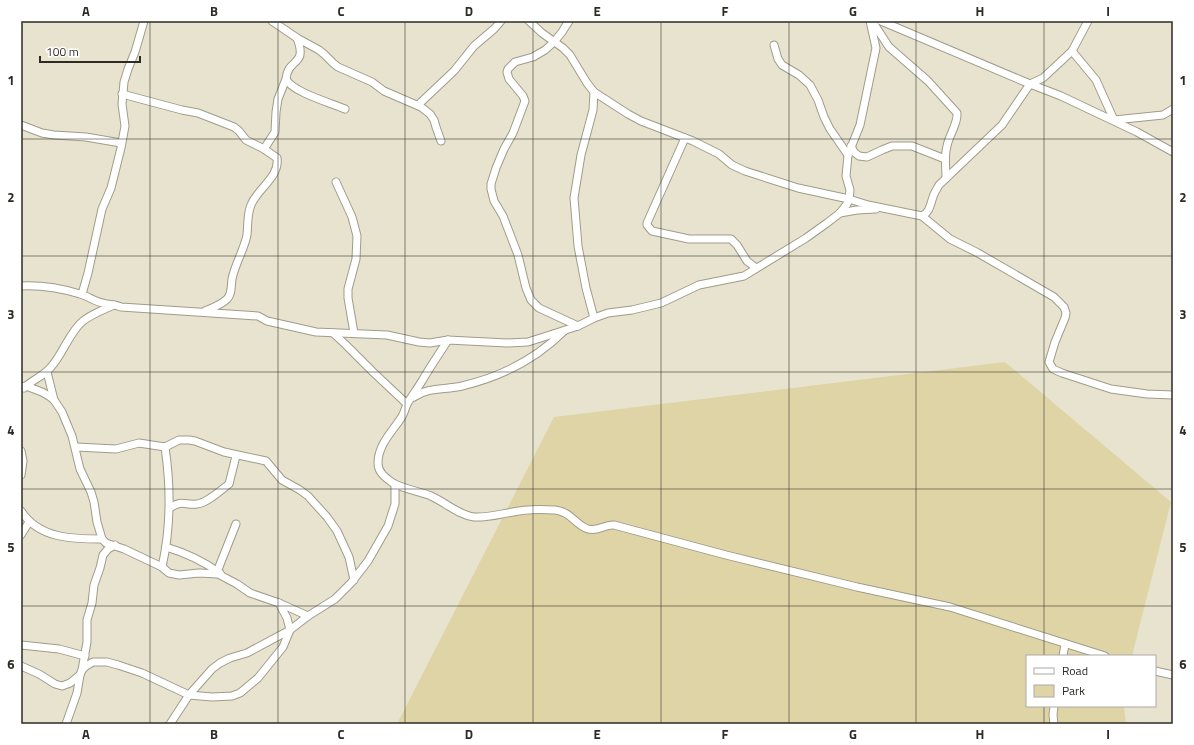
<svg xmlns="http://www.w3.org/2000/svg" width="1194" height="745" font-family="'Titillium Web',sans-serif">
<style>
.green{fill:#dfd4a6}
.lines{fill:none;stroke-linecap:round;stroke-linejoin:round}
.minor-casing{stroke:#a09c89;stroke-width:9}
.minor{stroke:#fff;stroke-width:7}
.grid{fill:none;stroke:#2d2b24;stroke-width:1;stroke-opacity:0.55}
.neatline{fill:none;stroke:#2d2b24;stroke-width:1.5}
.grid-label{font-size:13px;text-anchor:middle;font-weight:bold;fill:#2d2b24}
</style>
<rect width="100%" height="100%" fill="#e8e3cf"/>
<!-- green -->
<path class="green" d="M 1005,362 L 1171,502 L 1132,656 L 1027,656 L 1027,706 L 1124,706 L 1126,724 L 397,724 L 554,417 Z"/>
<g class="lines">
<!-- minor casing -->
<g class="minor-casing">
<g id="minor">
<path d="M 272,21 L 297,38 L 319,50 L 324,54 L 333,63 L 338,67 L 372,82 L 384,91 L 421,107 L 430,114 L 434,120 L 436,127 L 441,141"/>
<path d="M 529,21 L 542,33 L 563,48 L 570,55 L 587,83 L 594,92 L 628,114 L 641,121 L 693,141 L 719,154 L 732,165 L 745,171 L 798,188 L 849,199 L 868,205 L 922,216 C 930,212 930,205 933,197 C 934,193 937,189 939,185 L 1002,125 L 1030,84 L 1043,78 L 1072,51 L 1088,21"/>
<path d="M 569,21 L 562,32 L 554,42 L 545,50 L 533,57 L 515,62 L 508,69 L 507,72 L 509,79 L 523,96 L 525,101 L 513,133 L 504,149 L 496,168 L 491,184 L 491,189 L 494,201 L 503,216 L 518,255 L 526,288 L 531,300 L 539,308 L 578,326"/>
<path d="M 872,21 L 889,47 L 928,81 L 957,113 C 958,124 949,135 947,146 C 944,156 946,168 946,178"/>
<path d="M 881,21 L 1030,84 L 1061,96 L 1137,132 L 1173,152"/>
<path d="M 297,38 C 308,67 288,57 286,79 C 292,92 331,103 345,109"/>
<path d="M 774,45 L 778,59 L 782,65 L 799,75 L 810,85 L 818,100 L 824,117 L 830,129 L 848,155"/>
<path d="M 1072,51 L 1096,80 L 1114,120 L 1163,115 L 1173,109"/>
<path d="M 122,94 L 182,110 L 198,113 L 234,127 L 239,131 L 246,140 L 264,149 L 277,158 C 280,177 257,189 251,205 C 247,214 248,226 247,235 C 244,250 235,264 232,279 C 231,286 232,294 227,299 C 221,305 212,308 205,311"/>
<path d="M 418,105 L 454,71 L 474,46 L 494,29 L 501,21"/>
<path d="M 21,125 L 42,133 L 54,135 L 86,137 L 121,143"/>
<path d="M 685,138 L 647,223 L 647,225 L 652,231 L 689,239 L 731,239 L 737,245 L 747,261 L 756,268"/>
<path d="M 851,146 L 854,152 L 859,156 L 867,157 L 882,150 L 892,146 L 912,146 L 945,159"/>
<path d="M 264,149 L 275,132 L 276,112 L 278,99 L 286,79"/>
<path d="M 336,182 L 352,217 L 357,236 L 356,259 L 348,289 L 348,298 L 354,333"/>
<path d="M 840,213 L 857,210 L 876,209"/>
<path d="M 922,216 L 950,239 L 978,253 L 1054,297 L 1064,307 L 1066,313 L 1065,318 L 1055,342 L 1049,362 L 1053,369 L 1062,373 L 1111,389 L 1147,394 L 1173,395"/>
<path d="M 21,286 C 41,285 60,288 80,294 C 88,296 95,302 103,303 C 110,305 115,304 121,307 L 258,316 L 267,321 L 276,323 L 316,332 L 387,335 L 419,342 L 430,343 L 448,340 L 507,343 L 528,342 L 578,326 L 594,318 L 608,313 L 632,310 L 661,303 L 699,285 L 744,276 L 806,238 L 827,223 L 840,213 L 847,204 L 849,199 L 850,190 L 846,176 L 848,155 L 860,125 L 876,48 L 870,21"/>
<path d="M 82,294 L 88,273 L 102,209 L 111,188 L 121,148 L 125,126 L 122,104 L 124,82 L 128,69 L 135,52 L 144,21"/>
<path d="M 594,318 L 586,288 L 578,246 L 574,198 L 581,155 L 593,110 L 594,92"/>
<path d="M 333,333 L 345,344 L 373,372 L 407,404"/>
<path d="M 448,340 C 439,354 430,367 422,381 C 417,389 412,396 407,404 C 405,409 404,414 401,418 C 392,432 378,445 378,463 C 378,473 386,478 393,483 C 401,488 421,492 431,496 C 445,502 458,515 474,517 C 487,518 500,514 513,512 C 526,509 541,509 555,510 C 572,512 575,525 588,529 C 598,532 605,524 614,525 L 726,555 L 857,587 L 950,607 L 1105,656"/>
<path d="M 47,372 L 54,400"/>
<path d="M 21,387 L 26,386 L 42,392 L 49,396 L 54,400 L 62,412 L 72,436 L 80,469 L 91,492 L 94,502 L 97,522 L 102,539 L 106,543 L 124,549 L 162,567 L 169,573 L 179,575 L 199,573 L 218,574 L 237,584 L 250,593 L 279,603 L 308,616"/>
<path d="M 24,388 C 32,380 44,376 51,367 C 63,354 70,331 83,321 C 92,314 103,310 114,305"/>
<path d="M 414,397 C 428,387 445,390 462,386 C 500,377 536,359 564,331"/>
<path d="M 76,447 L 116,449 L 139,443 L 165,447 L 179,440 L 189,440 L 195,441 L 224,452 L 266,461 L 282,480 L 300,490 L 308,496 L 327,517 L 337,531 L 349,557 L 354,580"/>
<path d="M 21,451 L 23,461 L 21,475"/>
<path d="M 170,508 C 182,499 186,506 197,504 C 207,503 221,490 229,484 L 236,456"/>
<path d="M 21,511 C 39,539 73,539 102,539"/>
<path d="M 21,535 L 29,522"/>
<path d="M 166,547 C 186,553 203,561 220,573"/>
<path d="M 162,567 C 171,527 171,488 165,447"/>
<path d="M 217,572 L 236,524"/>
<path d="M 21,645 L 59,649 L 85,656"/>
<path d="M 1063,656 L 1065,644"/>
<path d="M 21,666 L 39,674 L 55,684 L 62,686 L 70,683 L 80,675 L 82,670 L 87,642 L 87,620 L 92,603 L 94,585 L 100,568 L 103,555 L 108,549 L 115,545"/>
<path d="M 82,670 L 86,666 L 93,662 L 107,662 L 118,665 L 142,673 L 189,695 L 212,697 L 232,696 L 240,693 L 258,678 L 283,647 L 290,630 L 287,618 L 279,603"/>
<path d="M 1155,671 L 1173,675"/>
<path d="M 1054,706 L 1053,715 L 1054,724"/>
<path d="M 66,724 L 77,693 L 80,675"/>
<path d="M 170,724 L 189,695 L 212,669 L 220,663 L 230,658 L 247,653 L 290,630 L 308,616 L 335,599 L 351,583 L 368,561 L 388,526 L 395,504 L 395,484"/>
</g>
</g>
<!-- minor -->
<use href="#minor" class="minor"/>
</g>
<!-- grid -->
<path class="grid" d="M 150,21 L 150,724M 278,21 L 278,724M 405,21 L 405,724M 533,21 L 533,724M 661,21 L 661,724M 789,21 L 789,724M 916,21 L 916,724M 1044,21 L 1044,656M 21,139 L 1173,139M 21,256 L 1173,256M 21,372 L 1173,372M 21,489 L 1173,489M 21,606 L 1173,606M 1044,706 L 1044,724"/>
<!-- border -->
<rect width="1194" height="745" fill="none" stroke="#ffffff" stroke-width="44"/>
<!-- legend -->
<rect x="1026" y="655" width="130" height="52" fill="#ffffff" stroke="#abaaa7"/>
<rect x="1034" y="668" width="20" height="6" fill="#ffffff" stroke="#abaaa7"/>
<text x="1062" y="675" font-size="12" fill="#2d2b24">Road</text>
<rect x="1034" y="685" width="20" height="12" fill="#dfd4a6" stroke="#abaaa7"/>
<text x="1062" y="695" font-size="12" fill="#2d2b24">Park</text>
<!-- scale -->
<path d="M40 56v6h100v-6" fill="none" stroke="#2d2b24" stroke-width="2"/>
<text x="46" y="56" font-size="12" fill="#2d2b24" stroke="#ffffff" stroke-width="3" paint-order="stroke">100 m</text>
<rect x="22" y="22" width="1150" height="701" class="neatline"/>
<g class="grid-label">
<text x="86" y="16">A</text>
<text x="214" y="16">B</text>
<text x="341" y="16">C</text>
<text x="469" y="16">D</text>
<text x="597" y="16">E</text>
<text x="725" y="16">F</text>
<text x="853" y="16">G</text>
<text x="980" y="16">H</text>
<text x="1108" y="16">I</text>
<text x="11" y="85">1</text>
<text x="1183" y="85">1</text>
<text x="11" y="202">2</text>
<text x="1183" y="202">2</text>
<text x="11" y="319">3</text>
<text x="1183" y="319">3</text>
<text x="11" y="435">4</text>
<text x="1183" y="435">4</text>
<text x="11" y="552">5</text>
<text x="1183" y="552">5</text>
<text x="11" y="669">6</text>
<text x="1183" y="669">6</text>
<text x="86" y="739">A</text>
<text x="214" y="739">B</text>
<text x="341" y="739">C</text>
<text x="469" y="739">D</text>
<text x="597" y="739">E</text>
<text x="725" y="739">F</text>
<text x="853" y="739">G</text>
<text x="980" y="739">H</text>
<text x="1108" y="739">I</text>
</g>
</svg>
